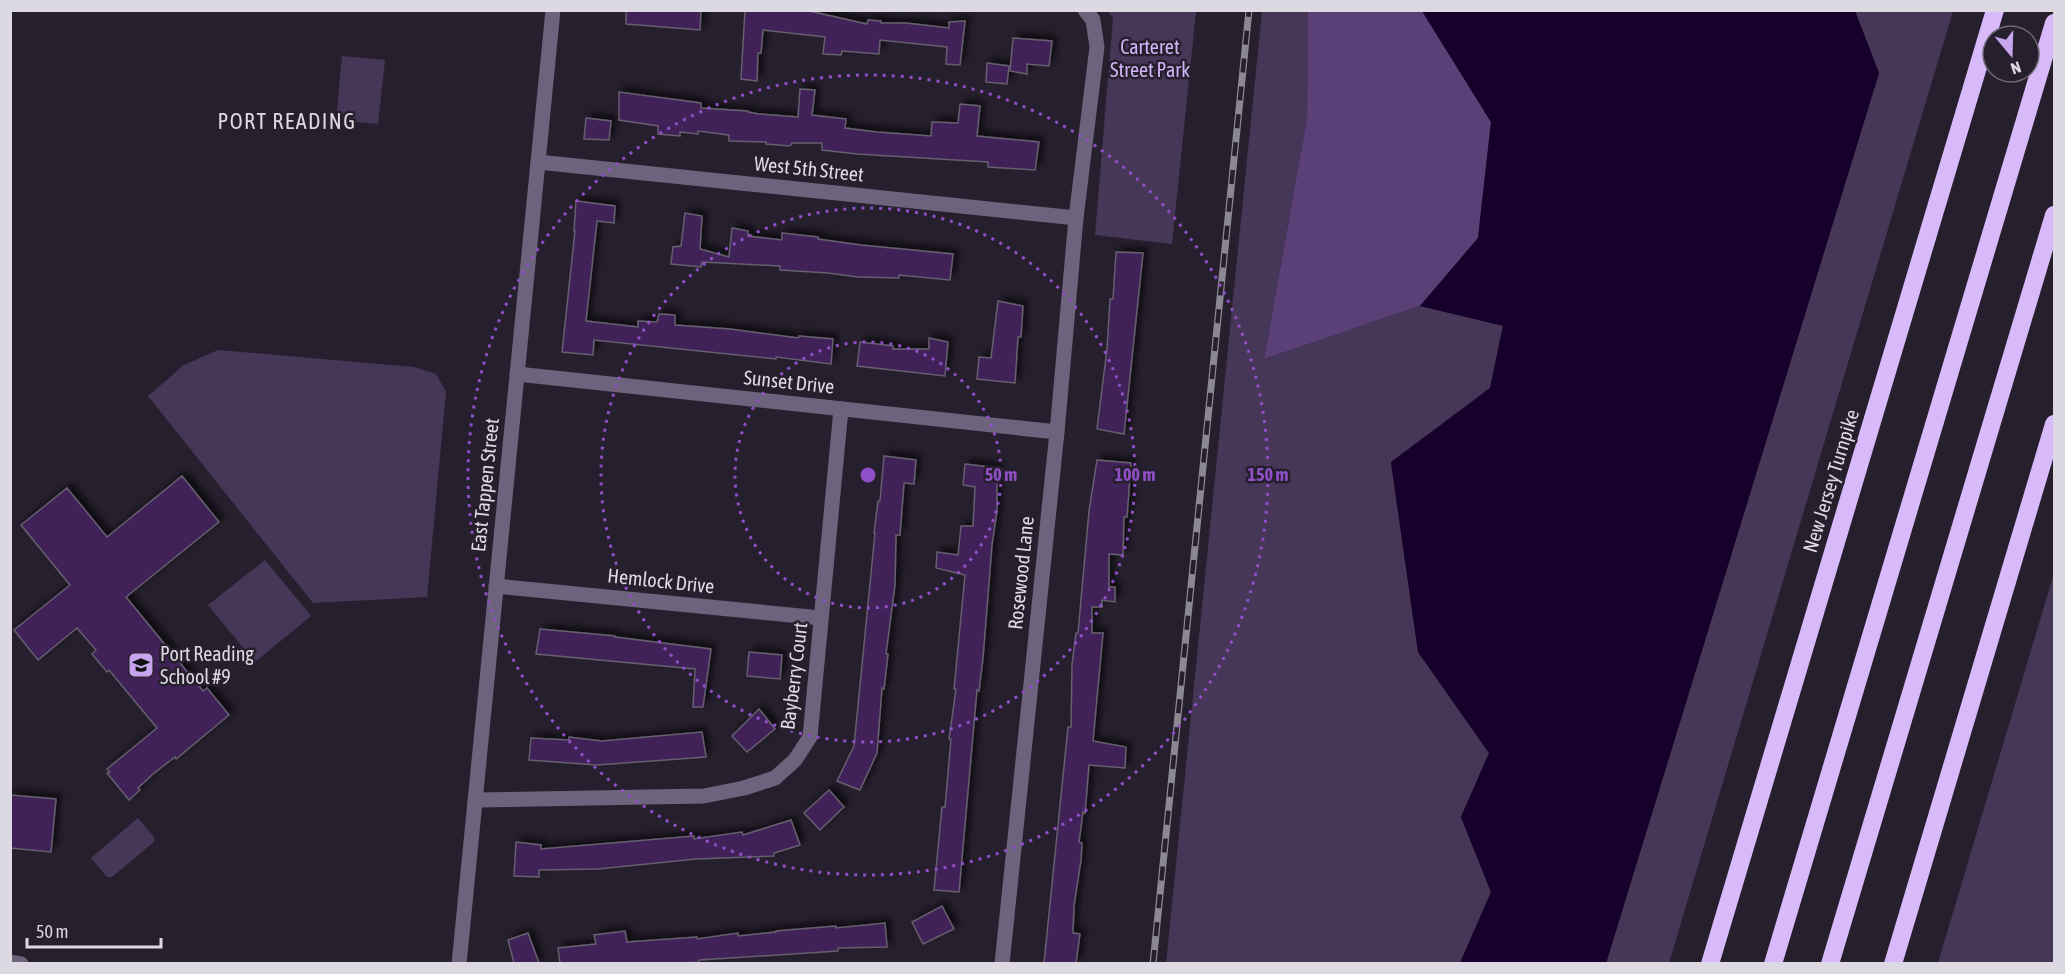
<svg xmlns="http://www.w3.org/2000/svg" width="2065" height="974" font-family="'Asap Condensed',sans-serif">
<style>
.green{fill:#463658}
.forest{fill:#5b4078}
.water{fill:#17002b}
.building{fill:#3f2459;stroke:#655e6e;stroke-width:1.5;filter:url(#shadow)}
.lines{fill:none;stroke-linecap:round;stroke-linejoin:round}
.minor{stroke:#6e637c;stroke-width:15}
.highway{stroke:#d8bafb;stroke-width:18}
.rail-casing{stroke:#8c8893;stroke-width:7}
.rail{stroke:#26202e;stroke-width:4.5;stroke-dasharray:14;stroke-linecap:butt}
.ring{fill:none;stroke:#8f4fc6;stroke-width:3;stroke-dasharray:3 6}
.labels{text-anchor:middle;stroke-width:5;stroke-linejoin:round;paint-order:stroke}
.park-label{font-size:20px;fill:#d3b4f7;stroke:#26202e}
.street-label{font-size:20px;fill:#ddd9e2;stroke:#26202e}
.poi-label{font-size:20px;fill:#ddd9e2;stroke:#26202e;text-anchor:start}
.quarter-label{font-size:22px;letter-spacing:1.5px;fill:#ddd9e2;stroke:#26202e}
.centre{fill:#8f4fc6;stroke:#26202e;stroke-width:3}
.ring-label{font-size:18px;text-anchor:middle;font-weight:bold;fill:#8f4fc6;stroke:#26202e;stroke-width:5;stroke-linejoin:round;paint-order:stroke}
</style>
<defs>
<filter id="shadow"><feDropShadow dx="5" dy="-5" stdDeviation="3" flood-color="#0009"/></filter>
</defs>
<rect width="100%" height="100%" fill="#26202e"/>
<!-- green -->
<g class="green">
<path d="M 1108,11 L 1196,11 L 1172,244 L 1095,235 L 1113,18 Z"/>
<path d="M 1262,11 L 1308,11 L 1307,118 L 1264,359 L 1420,306 L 1503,325 L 1490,388 L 1391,463 L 1418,652 L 1489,753 L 1461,817 L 1491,892 L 1460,963 L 1166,964 Z"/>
<path d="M 1855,11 L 1953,11 L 1669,963 L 1606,964 L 1879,73 Z"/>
<path d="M 342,56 L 385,60 L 378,124 L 336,120 Z"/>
<path d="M 218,350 L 414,367 L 436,374 L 446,392 L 427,597 L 313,603 L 148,396 L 184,365 Z"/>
<path d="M 265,560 L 311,616 L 255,662 L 208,605 Z"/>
<path d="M 2054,573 L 2054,963 L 1938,963 Z"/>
<path d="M 138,818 L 154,837 L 154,842 L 112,877 L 107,877 L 91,858 Z"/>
</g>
<!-- forest -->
<path class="forest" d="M 1308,11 L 1422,11 L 1491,122 L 1478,238 L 1420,306 L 1264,359 L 1307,118 Z"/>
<!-- water -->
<path class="water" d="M 1422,11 L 1855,11 L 1879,73 L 1606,963 L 1460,963 L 1491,892 L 1461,817 L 1489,753 L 1418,652 L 1391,462 L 1490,388 L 1503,326 L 1420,306 L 1478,238 L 1491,122 Z"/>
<!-- building -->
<g class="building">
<path d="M 626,10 L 701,10 L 700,30 L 626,24 Z"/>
<path d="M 745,10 L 805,10 L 867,24 L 868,20 L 881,21 L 881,23 L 906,23 L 949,28 L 949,22 L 965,21 L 960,65 L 946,64 L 947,47 L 880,40 L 879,54 L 842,51 L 841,55 L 823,54 L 825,37 L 763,30 L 761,53 L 758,53 L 757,81 L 741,79 Z"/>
<path d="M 1013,38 L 1052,41 L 1049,66 L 1027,64 L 1027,74 L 1010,71 Z"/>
<path d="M 987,63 L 1009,66 L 1007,84 L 986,82 Z"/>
<path d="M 800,89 L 815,90 L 812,115 L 846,119 L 845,128 L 877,132 L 931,136 L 932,122 L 958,123 L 960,104 L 980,106 L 977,136 L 1039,142 L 1035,170 L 988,167 L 988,162 L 857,154 L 822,150 L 822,143 L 792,143 L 790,146 L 766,144 L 766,142 L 729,141 L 729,135 L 698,131 L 698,134 L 680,132 L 680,136 L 658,134 L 658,126 L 619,120 L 619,92 L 701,103 L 701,108 L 748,111 L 748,112 L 759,114 L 798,117 Z"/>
<path d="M 586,118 L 611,121 L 609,140 L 584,139 Z"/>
<path d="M 576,201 L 615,206 L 614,223 L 597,221 L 586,321 L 638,327 L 638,321 L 657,322 L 659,314 L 675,315 L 675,325 L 730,329 L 798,338 L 799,336 L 833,339 L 831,364 L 776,357 L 776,359 L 594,340 L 593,355 L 562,352 L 575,231 L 574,231 Z"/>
<path d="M 685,213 L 702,216 L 700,249 L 729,257 L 732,228 L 748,231 L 748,236 L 782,240 L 782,233 L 818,237 L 818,239 L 861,245 L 953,254 L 950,280 L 899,275 L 899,278 L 858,277 L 828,273 L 780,270 L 780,266 L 702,262 L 701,267 L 671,264 L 673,247 L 681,246 Z"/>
<path d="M 1116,252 L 1143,253 L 1124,434 L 1097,429 L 1107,349 L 1110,299 L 1113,299 Z"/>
<path d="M 998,301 L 1023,306 L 1021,337 L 1018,337 L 1015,383 L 977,379 L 979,357 L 991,358 Z"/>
<path d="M 929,338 L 948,342 L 945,376 L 857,366 L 860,342 L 893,346 L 893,349 L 929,349 Z"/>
<path d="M 884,456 L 916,460 L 914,484 L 904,483 L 900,535 L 896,535 L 895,585 L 886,654 L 888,654 L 884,689 L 882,688 L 877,753 L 860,790 L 837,781 L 854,746 L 875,533 L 874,533 L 878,501 L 880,501 Z"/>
<path d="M 1097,460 L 1131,463 L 1127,517 L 1124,517 L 1123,555 L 1109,554 L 1109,587 L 1115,587 L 1115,602 L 1102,600 L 1102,607 L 1092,607 L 1092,633 L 1103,633 L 1093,741 L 1126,747 L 1125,768 L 1089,765 L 1085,813 L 1083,812 L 1079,842 L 1082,843 L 1081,860 L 1074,906 L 1073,933 L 1080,934 L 1076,963 L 1044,963 L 1068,727 L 1071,727 L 1072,665 L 1076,633 L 1078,633 L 1089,511 Z"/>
<path d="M 965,464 L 997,468 L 997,511 L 992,545 L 983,658 L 979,691 L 977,690 L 959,892 L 934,890 L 942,807 L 945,807 L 951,739 L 949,739 L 956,689 L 954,689 L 965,575 L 936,568 L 937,552 L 958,555 L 961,526 L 973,526 L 975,487 L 963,485 Z"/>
<path d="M 182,476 L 219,522 L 126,597 L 203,691 L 207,688 L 229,715 L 176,759 L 175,757 L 153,774 L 138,788 L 140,790 L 129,800 L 107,773 L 110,772 L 107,769 L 157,728 L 109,670 L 107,672 L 92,654 L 96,650 L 77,628 L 38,660 L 14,630 L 70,585 L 21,525 L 67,488 L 107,537 Z"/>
<path d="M 540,629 L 615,636 L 615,637 L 711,649 L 703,707 L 693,707 L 695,669 L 536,654 Z"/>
<path d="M 749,652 L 782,655 L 780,679 L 747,676 Z"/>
<path d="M 759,709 L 775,729 L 747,752 L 732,736 Z"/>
<path d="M 702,732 L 706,757 L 597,765 L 529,760 L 531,738 L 569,740 L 569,737 L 602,741 Z"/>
<path d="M 829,790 L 844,807 L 820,830 L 804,813 Z"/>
<path d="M 10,795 L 56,799 L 51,852 L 10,848 Z"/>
<path d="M 791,820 L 800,845 L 774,853 L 774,856 L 696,859 L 598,869 L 539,870 L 539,877 L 514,876 L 516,842 L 541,845 L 541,849 L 694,836 L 694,839 L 742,832 L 743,835 Z"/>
<path d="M 942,906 L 954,929 L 923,944 L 912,922 Z"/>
<path d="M 885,923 L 887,947 L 838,948 L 838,951 L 699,960 L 699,962 L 683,963 L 560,963 L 558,948 L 596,944 L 594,935 L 625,931 L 627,942 L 697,937 L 697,939 L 738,933 L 738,936 L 776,932 L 776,931 L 836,926 L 836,928 Z"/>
<path d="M 528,933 L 539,963 L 514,963 L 508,940 Z"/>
</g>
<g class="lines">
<!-- minor -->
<g class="minor">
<path d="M 538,162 L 1076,218"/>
<path d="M 517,374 L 1057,432"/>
<path d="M 496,586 L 821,618"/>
<path d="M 475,800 L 704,796 L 744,788 L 775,778 L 795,760 L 810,737 L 841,409"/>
<path d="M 10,962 L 21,964"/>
<path d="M 459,964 L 553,10"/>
<path d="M 1002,964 L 1057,432 L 1076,218 L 1097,47 L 1093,20 L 1085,10"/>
</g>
<!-- highway -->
<g class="highway">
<path d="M 1710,964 L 1995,10"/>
<path d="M 1773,964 L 2054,23"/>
<path d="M 1830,964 L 2054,215"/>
<path d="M 1893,964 L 2054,424"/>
</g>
<!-- rail casing -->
<g class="rail-casing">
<path id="rail" d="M 1153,964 L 1249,10"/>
</g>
<!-- rail -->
<use href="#rail" class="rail"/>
</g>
<!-- distance rings -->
<g class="ring">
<circle cx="868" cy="475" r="133"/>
<circle cx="868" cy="475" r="267"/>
<circle cx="868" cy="475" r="400"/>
</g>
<!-- icons -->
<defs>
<g id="school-square" transform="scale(1.35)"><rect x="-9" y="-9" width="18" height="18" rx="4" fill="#c8a6ef" stroke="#26202e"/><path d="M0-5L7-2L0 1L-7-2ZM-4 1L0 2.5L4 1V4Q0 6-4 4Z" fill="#111"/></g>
</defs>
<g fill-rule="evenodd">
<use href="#school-square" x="141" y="665"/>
</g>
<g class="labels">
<!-- park labels -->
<g class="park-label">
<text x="1150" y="54">Carteret<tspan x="1150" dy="23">Street Park</tspan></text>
</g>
<!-- street labels -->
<g class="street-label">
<text transform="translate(809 169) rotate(6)" y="7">West 5th Street</text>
<text transform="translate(789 382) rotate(6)" y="7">Sunset Drive</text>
<text transform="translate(1831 481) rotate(-73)" y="7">New Jersey Turnpike</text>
<text transform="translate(485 485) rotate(-84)" y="7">East Tappen Street</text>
<text transform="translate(1021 573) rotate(-84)" y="7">Rosewood Lane</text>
<text transform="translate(661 581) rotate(6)" y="7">Hemlock Drive</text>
<text transform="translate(794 676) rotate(-83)" y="7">Bayberry Court</text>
</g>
<!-- poi labels -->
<g class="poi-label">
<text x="160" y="661">Port Reading<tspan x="160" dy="23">School #9</tspan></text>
</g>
<!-- quarter labels -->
<g class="quarter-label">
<text x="287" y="129">PORT READING</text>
</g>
</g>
<circle cx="868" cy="475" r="9" class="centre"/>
<g class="ring-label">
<text x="1001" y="481">50 m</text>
<text x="1135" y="481">100 m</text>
<text x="1268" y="481">150 m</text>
</g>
<!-- border -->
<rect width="2065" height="974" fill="none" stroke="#ddd9e2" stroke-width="24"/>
<!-- north arrow -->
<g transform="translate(2011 54) rotate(161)"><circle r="28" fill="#26202e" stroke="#6f6a76" stroke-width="1.5"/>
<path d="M0-4.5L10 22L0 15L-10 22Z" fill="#c8a6ef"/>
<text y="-9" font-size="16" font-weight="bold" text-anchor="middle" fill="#ddd9e2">N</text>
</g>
<!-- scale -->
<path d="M27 938v9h134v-9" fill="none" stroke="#ddd9e2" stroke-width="3"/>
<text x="36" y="938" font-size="18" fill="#ddd9e2" stroke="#26202e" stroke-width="4.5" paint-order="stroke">50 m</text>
</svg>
